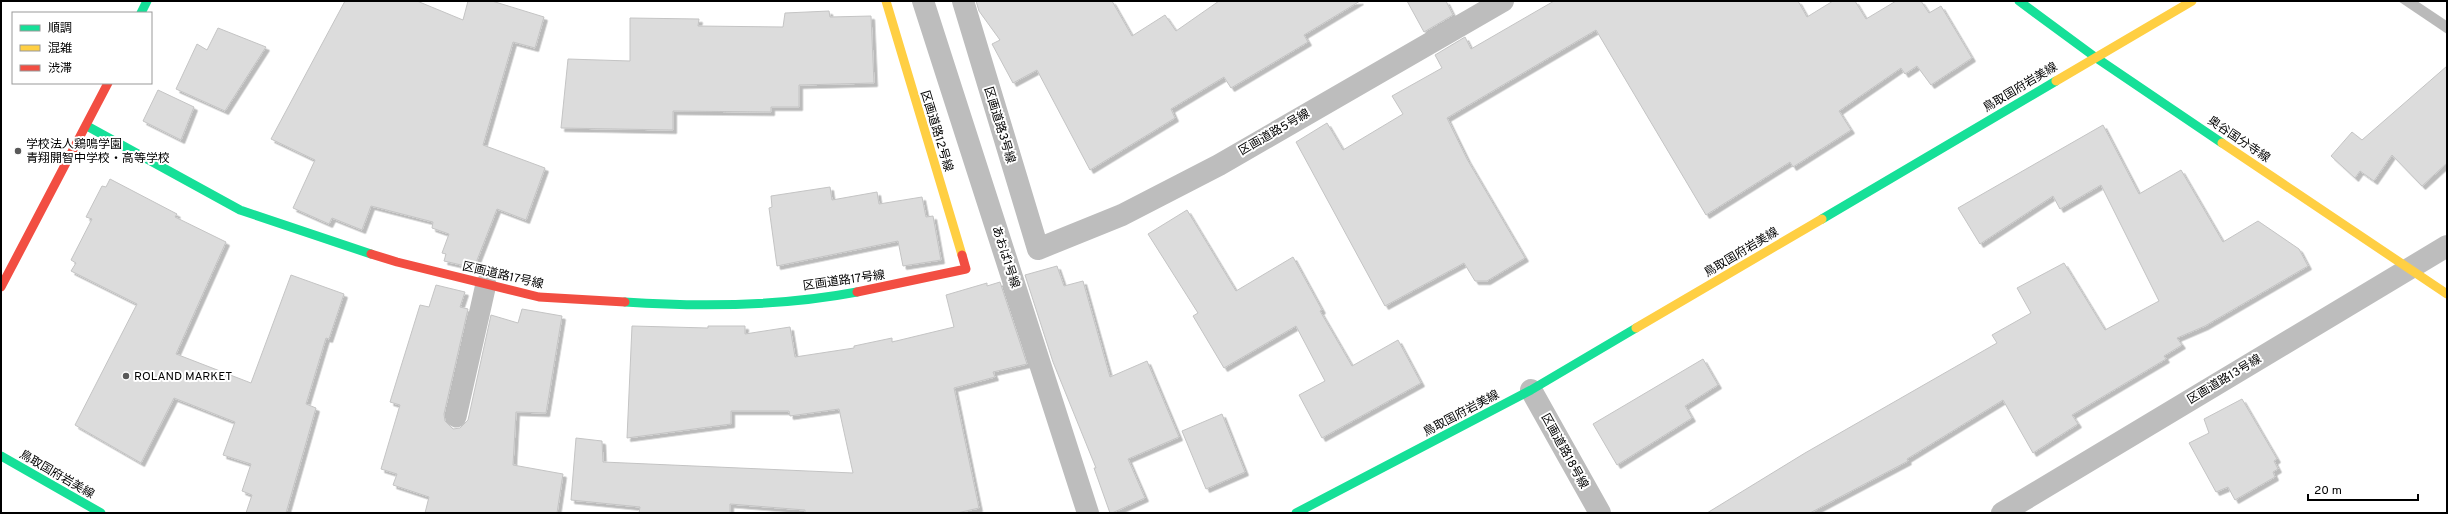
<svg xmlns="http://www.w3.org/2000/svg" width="2448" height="514" font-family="Overpass,'Noto Sans JP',sans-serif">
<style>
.water{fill:#bababa}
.building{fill:#dcdcdc;stroke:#c4c4c4;filter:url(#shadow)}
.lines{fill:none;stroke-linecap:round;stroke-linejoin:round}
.lane{stroke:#bdbdbd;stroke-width:21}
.street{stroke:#bdbdbd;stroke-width:22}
.fast{stroke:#16e098;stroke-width:9}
.slow{stroke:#ffcf43;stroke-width:9}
.jam{stroke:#f24e42;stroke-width:9}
.poi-dot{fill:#595959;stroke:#fff;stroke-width:1.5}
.labels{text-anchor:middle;stroke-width:4;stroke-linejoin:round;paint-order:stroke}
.street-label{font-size:12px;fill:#000;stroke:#fff}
.poi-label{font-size:12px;fill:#000;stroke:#fff;text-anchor:start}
</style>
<defs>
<filter id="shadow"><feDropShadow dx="3.5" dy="3.5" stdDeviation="0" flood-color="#0004"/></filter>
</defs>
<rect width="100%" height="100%" fill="#fff"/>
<!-- water -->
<path class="water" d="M 2398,1 L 2417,1 L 2447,21 L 2447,34 Z"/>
<!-- building -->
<g class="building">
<path d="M 345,1 L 417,1 L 463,20 L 468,1 L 492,1 L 544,17 L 535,48 L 513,42 L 483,145 L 545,168 L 526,220 L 497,209 L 474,268 L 444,261 L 446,254 L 442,253 L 449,234 L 432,228 L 433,222 L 371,206 L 362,230 L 332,218 L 329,224 L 293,208 L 315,160 L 271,139 Z"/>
<path d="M 976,1 L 1112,1 L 1132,36 L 1165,15 L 1176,31 L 1219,1 L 1360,1 L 1304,35 L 1308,42 L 1231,88 L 1224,77 L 1171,109 L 1175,118 L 1090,170 L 1037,70 L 1013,83 L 992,44 L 1000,40 L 979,11 Z"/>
<path d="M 1407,1 L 1446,1 L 1453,15 L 1424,32 Z"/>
<path d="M 1554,1 L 1798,1 L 1807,17 L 1833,1 L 1855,1 L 1866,19 L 1896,1 L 1921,1 L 1929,13 L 1941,6 L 1972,58 L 1931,85 L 1917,66 L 1905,74 L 1901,68 L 1839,111 L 1851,130 L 1793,167 L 1790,162 L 1706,215 L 1596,30 L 1447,118 L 1467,159 L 1525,258 L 1487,281 L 1475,281 L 1464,263 L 1385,306 L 1296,142 L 1327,123 L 1343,150 L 1403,114 L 1392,96 L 1442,68 L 1435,55 L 1465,37 L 1471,49 Z"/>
<path d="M 829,11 L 830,17 L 871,16 L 874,83 L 799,85 L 799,107 L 771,107 L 771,112 L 673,111 L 673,130 L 561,128 L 568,59 L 630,61 L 630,18 L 699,19 L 698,26 L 783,27 L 785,13 Z"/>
<path d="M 218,28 L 266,47 L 225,111 L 176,89 L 197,44 L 207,50 Z"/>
<path d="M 2447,66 L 2447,163 L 2422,186 L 2392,155 L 2374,181 L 2360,171 L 2355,178 L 2331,156 L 2352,132 L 2362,140 Z"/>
<path d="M 158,90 L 194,107 L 181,140 L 143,121 Z"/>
<path d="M 2103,125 L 2139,194 L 2181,170 L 2223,242 L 2258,221 L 2299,249 L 2308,266 L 2205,326 L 2177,338 L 2182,345 L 2164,356 L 2166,359 L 2072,415 L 2078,424 L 2033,453 L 2003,400 L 1907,459 L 1908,461 L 1810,513 L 1707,513 L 1805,453 L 1997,343 L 1992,335 L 2031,313 L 2017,288 L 2064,263 L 2105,330 L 2159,301 L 2101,185 L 2060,209 L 2053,196 L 1980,244 L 1958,208 Z"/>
<path d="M 110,179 L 177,214 L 175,217 L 226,242 L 176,354 L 251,383 L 291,275 L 344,294 L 329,339 L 326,338 L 306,404 L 316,408 L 286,513 L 246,513 L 252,495 L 242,491 L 251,464 L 223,455 L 235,422 L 174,398 L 141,463 L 75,425 L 137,304 L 71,271 L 76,263 L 71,260 L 92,219 L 86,217 L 102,186 L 106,187 Z"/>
<path d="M 830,187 L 832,200 L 877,192 L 879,204 L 922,197 L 926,217 L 933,216 L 941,260 L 903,266 L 898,241 L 777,266 L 769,208 L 772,207 L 771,196 Z"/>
<path d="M 1187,210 L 1236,291 L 1293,257 L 1322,310 L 1320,311 L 1352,366 L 1398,340 L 1421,383 L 1322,438 L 1299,395 L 1325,381 L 1296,326 L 1224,368 L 1193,316 L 1198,313 L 1148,234 Z"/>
<path d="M 1057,266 L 1064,286 L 1083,281 L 1110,377 L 1147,361 L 1179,437 L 1128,459 L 1145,498 L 1112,513 L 1110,513 L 1094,468 L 1096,468 L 1053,362 L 1025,275 Z"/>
<path d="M 1000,282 L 1027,364 L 993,372 L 995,377 L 954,388 L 979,508 L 957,513 L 805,513 L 805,510 L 730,504 L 730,513 L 639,513 L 640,507 L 571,500 L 576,438 L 602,441 L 603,462 L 853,473 L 839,409 L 790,416 L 789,411 L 731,411 L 731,424 L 627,438 L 632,326 L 708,328 L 708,326 L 745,326 L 745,334 L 790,327 L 795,357 L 854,348 L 854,346 L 892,338 L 892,342 L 954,327 L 946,295 L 987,283 L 987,286 Z"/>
<path d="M 436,285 L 465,292 L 460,307 L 468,309 L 444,414 L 445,421 L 453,429 L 460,428 L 468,420 L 491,315 L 518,323 L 522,309 L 562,316 L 546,413 L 516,412 L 513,465 L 563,474 L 557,513 L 425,513 L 429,497 L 393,485 L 397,474 L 381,469 L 400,405 L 390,402 L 420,305 L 429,307 Z"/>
<path d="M 1703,359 L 1718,385 L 1685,406 L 1692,418 L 1617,465 L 1593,424 Z"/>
<path d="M 2242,399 L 2277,459 L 2274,461 L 2278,469 L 2273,472 L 2275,477 L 2235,500 L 2228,487 L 2216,492 L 2189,443 L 2209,433 L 2204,419 Z"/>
<path d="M 1222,414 L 1245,472 L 1206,489 L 1182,431 Z"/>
</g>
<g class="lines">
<!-- lane -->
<path class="lane" d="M 456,417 L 486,284"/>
<!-- street -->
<g class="street">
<path d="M 923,1 L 1088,513"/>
<path d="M 963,1 L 1038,249 L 1122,215 L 1219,165 L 1503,1"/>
<path d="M 1531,390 L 1600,513"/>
<path d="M 2002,513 L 2447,246"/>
</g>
<!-- fast -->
<g class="fast">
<path d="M 2019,1 L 2095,57 L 2222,143"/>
<path d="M 141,13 L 147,1"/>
<path d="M 87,126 L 240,210 L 371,254"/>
<path d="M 1822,219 L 2056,81"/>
<path d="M 625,302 C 700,307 783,306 857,292"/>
<path d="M 1,456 L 101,513"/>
<path d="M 1296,513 L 1531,390 L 1636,328"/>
</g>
<!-- slow -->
<g class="slow">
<path d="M 886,1 L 962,255"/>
<path d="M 2056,81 L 2192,1"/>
<path d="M 2222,143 L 2447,294"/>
<path d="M 1636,328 L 1822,219"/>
</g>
<!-- jam -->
<g class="jam">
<path d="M 371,254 L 397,262 L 539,297 L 625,302"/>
<path d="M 1,287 L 108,83"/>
<path d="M 857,292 L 966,269 L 962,255"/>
</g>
</g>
<!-- markers -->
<g class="poi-dot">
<circle cx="18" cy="151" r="4"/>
<circle cx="126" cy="376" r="4"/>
</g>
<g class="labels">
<!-- street labels -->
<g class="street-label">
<text transform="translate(2020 87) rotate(-31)" y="4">鳥取国府岩美線</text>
<text transform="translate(1000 125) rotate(73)" y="4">区画道路3号線</text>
<text transform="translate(937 131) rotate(73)" y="4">区画道路12号線</text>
<text transform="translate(1274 132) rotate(-30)" y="4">区画道路5号線</text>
<text transform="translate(2239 139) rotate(34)" y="4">奥谷国分寺線</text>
<text transform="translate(1741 252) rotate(-31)" y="4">鳥取国府岩美線</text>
<text transform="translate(1006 257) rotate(72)" y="4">あおば1号線</text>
<text transform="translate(503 275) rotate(13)" y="4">区画道路17号線</text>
<text transform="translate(844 280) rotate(-8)" y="4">区画道路17号線</text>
<text transform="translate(2224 379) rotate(-31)" y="4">区画道路13号線</text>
<text transform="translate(1461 413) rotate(-28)" y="4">鳥取国府岩美線</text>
<text transform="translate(1565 451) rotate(61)" y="4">区画道路18号線</text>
<text transform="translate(57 474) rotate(30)" y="4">鳥取国府岩美線</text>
</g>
<!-- poi labels -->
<g class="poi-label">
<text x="26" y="148">学校法人鶏鳴学園<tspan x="26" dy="14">青翔開智中学校・高等学校</tspan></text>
<text x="134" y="380">ROLAND MARKET</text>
</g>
</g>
<!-- border -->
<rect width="2448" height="514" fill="none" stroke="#000000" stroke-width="4"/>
<!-- legend -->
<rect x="12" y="12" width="140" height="72" fill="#ffffff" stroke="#999999"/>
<rect x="20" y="25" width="20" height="6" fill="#16e098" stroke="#999999"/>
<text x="48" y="32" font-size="12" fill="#000000">順調</text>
<rect x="20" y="45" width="20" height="6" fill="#ffcf43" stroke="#999999"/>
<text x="48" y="52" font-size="12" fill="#000000">混雑</text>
<rect x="20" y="65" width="20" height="6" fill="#f24e42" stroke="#999999"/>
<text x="48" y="72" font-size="12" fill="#000000">渋滞</text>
<!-- scale -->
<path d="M2308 494v6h110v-6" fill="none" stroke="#000000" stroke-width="2"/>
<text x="2314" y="494" font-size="12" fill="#000000" stroke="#ffffff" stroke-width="3" paint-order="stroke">20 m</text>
</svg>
